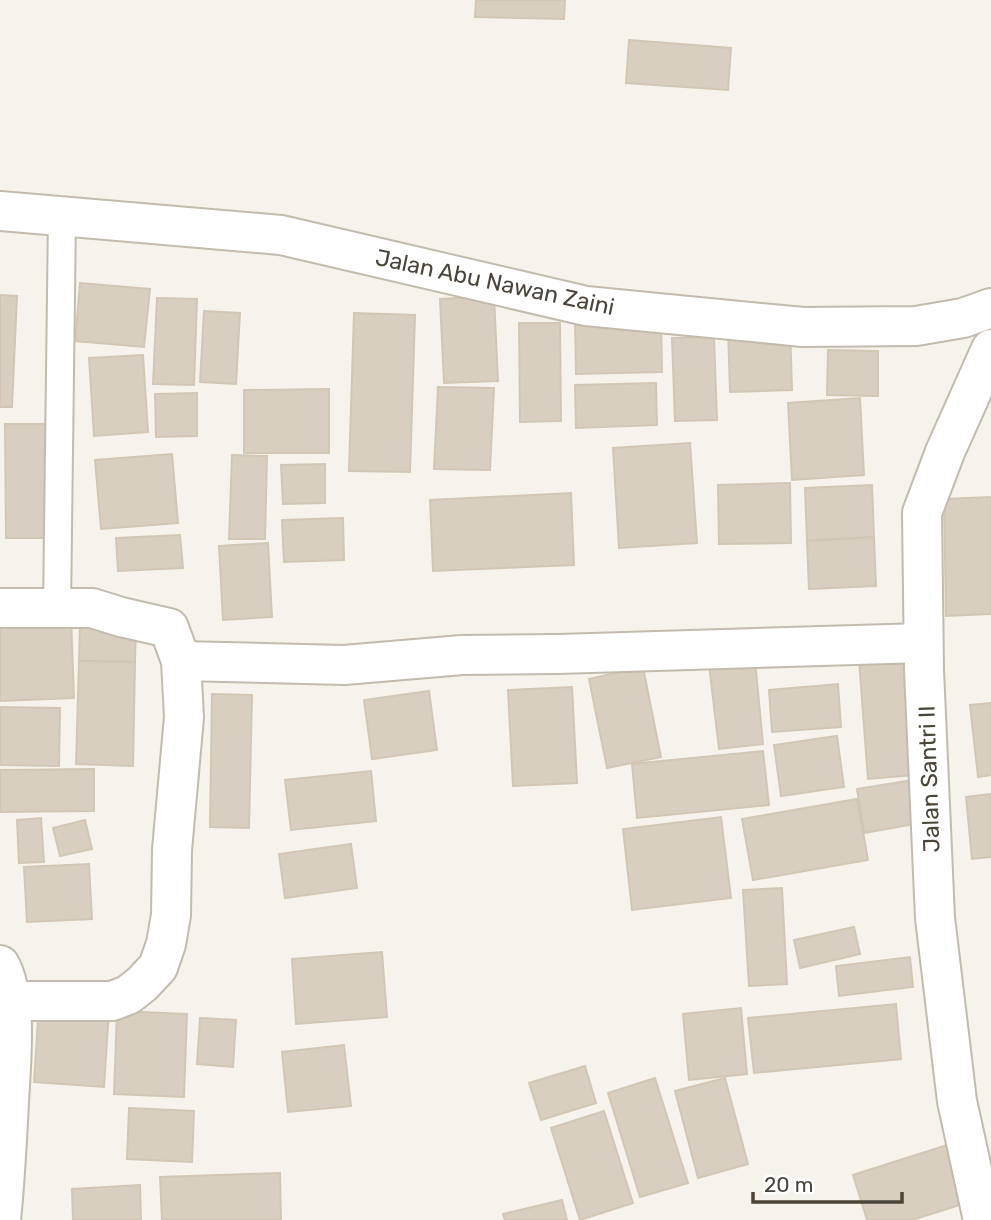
<svg xmlns="http://www.w3.org/2000/svg" width="991" height="1220" font-family="Rubik,sans-serif">
<style>
.building{fill:#d8cfc1;stroke:#d2c7b4;stroke-width:2}
.lines{fill:none;stroke-linecap:round;stroke-linejoin:round}
.lane-casing{stroke:#c2bbae;stroke-width:30}
.street-casing{stroke:#c2bbae;stroke-width:42}
.lane{stroke:#fff;stroke-width:26}
.street{stroke:#fff;stroke-width:38}
.labels{text-anchor:middle;stroke-width:5;stroke-linejoin:round;paint-order:stroke}
.street-label{font-size:23px;fill:#4b4439;stroke:#fff}
</style>
<rect width="100%" height="100%" fill="#f6f3ec"/>
<!-- building -->
<g class="building">
<path d="M 476,0 L 565,0 L 564,19 L 475,17 Z"/>
<path d="M 629,40 L 731,48 L 728,90 L 626,83 Z"/>
<path d="M 80,283 L 150,289 L 144,347 L 75,341 Z"/>
<path d="M 0,295 L 17,296 L 12,407 L 0,407 Z"/>
<path d="M 494,296 L 498,381 L 444,383 L 440,299 Z"/>
<path d="M 157,298 L 197,299 L 194,385 L 153,384 Z"/>
<path d="M 204,311 L 240,313 L 236,384 L 200,382 Z"/>
<path d="M 354,313 L 415,315 L 410,472 L 349,471 Z"/>
<path d="M 661,320 L 662,372 L 576,374 L 575,323 Z"/>
<path d="M 519,323 L 560,323 L 561,421 L 520,422 Z"/>
<path d="M 790,327 L 792,390 L 730,392 L 728,329 Z"/>
<path d="M 714,337 L 717,420 L 675,421 L 672,338 Z"/>
<path d="M 828,350 L 878,351 L 878,396 L 827,395 Z"/>
<path d="M 143,355 L 148,432 L 94,436 L 89,358 Z"/>
<path d="M 656,383 L 657,425 L 576,428 L 575,385 Z"/>
<path d="M 438,387 L 494,388 L 490,470 L 434,469 Z"/>
<path d="M 329,389 L 329,453 L 244,453 L 244,390 Z"/>
<path d="M 197,393 L 197,436 L 156,437 L 155,394 Z"/>
<path d="M 860,398 L 864,475 L 792,480 L 788,403 Z"/>
<path d="M 5,424 L 47,424 L 48,538 L 6,538 Z"/>
<path d="M 690,443 L 697,543 L 619,548 L 613,448 Z"/>
<path d="M 172,454 L 178,523 L 101,529 L 95,460 Z"/>
<path d="M 232,455 L 267,456 L 265,539 L 229,539 Z"/>
<path d="M 325,464 L 325,503 L 283,504 L 281,465 Z"/>
<path d="M 790,483 L 791,543 L 719,544 L 718,485 Z"/>
<path d="M 872,485 L 874,537 L 807,541 L 805,488 Z"/>
<path d="M 571,493 L 574,565 L 433,571 L 430,500 Z"/>
<path d="M 991,497 L 991,614 L 946,616 L 944,499 Z"/>
<path d="M 343,518 L 344,560 L 284,562 L 282,520 Z"/>
<path d="M 180,535 L 183,568 L 118,571 L 116,538 Z"/>
<path d="M 874,537 L 876,586 L 809,589 L 807,541 Z"/>
<path d="M 268,543 L 272,617 L 223,620 L 219,546 Z"/>
<path d="M 71,616 L 74,698 L 0,701 L 0,619 Z"/>
<path d="M 80,623 L 136,625 L 135,662 L 79,661 Z"/>
<path d="M 916,656 L 926,774 L 868,779 L 859,660 Z"/>
<path d="M 755,660 L 763,744 L 719,749 L 709,665 Z"/>
<path d="M 79,661 L 135,662 L 133,766 L 76,764 Z"/>
<path d="M 643,667 L 661,757 L 607,768 L 589,679 Z"/>
<path d="M 838,684 L 841,727 L 772,732 L 769,690 Z"/>
<path d="M 572,687 L 577,783 L 513,786 L 508,690 Z"/>
<path d="M 429,691 L 437,750 L 372,759 L 364,700 Z"/>
<path d="M 212,694 L 252,695 L 249,828 L 210,827 Z"/>
<path d="M 991,703 L 991,775 L 978,777 L 970,705 Z"/>
<path d="M 0,707 L 60,708 L 59,766 L 0,765 Z"/>
<path d="M 837,736 L 844,787 L 781,796 L 774,745 Z"/>
<path d="M 763,751 L 769,805 L 637,818 L 632,764 Z"/>
<path d="M 94,769 L 94,811 L 0,812 L 0,770 Z"/>
<path d="M 371,771 L 376,821 L 291,830 L 285,780 Z"/>
<path d="M 919,779 L 926,822 L 864,833 L 857,789 Z"/>
<path d="M 991,794 L 991,857 L 972,859 L 966,797 Z"/>
<path d="M 857,799 L 868,860 L 753,880 L 742,819 Z"/>
<path d="M 721,817 L 731,898 L 632,910 L 623,829 Z"/>
<path d="M 41,818 L 44,862 L 19,863 L 17,820 Z"/>
<path d="M 85,820 L 92,849 L 60,856 L 53,828 Z"/>
<path d="M 351,844 L 357,888 L 285,898 L 279,854 Z"/>
<path d="M 89,864 L 92,919 L 27,922 L 24,867 Z"/>
<path d="M 782,888 L 787,984 L 749,986 L 743,890 Z"/>
<path d="M 854,927 L 860,954 L 800,968 L 794,940 Z"/>
<path d="M 382,952 L 387,1017 L 296,1024 L 292,959 Z"/>
<path d="M 910,957 L 913,987 L 839,996 L 836,966 Z"/>
<path d="M 896,1004 L 901,1059 L 754,1073 L 748,1018 Z"/>
<path d="M 39,1005 L 109,1010 L 104,1087 L 34,1082 Z"/>
<path d="M 741,1008 L 747,1074 L 689,1080 L 683,1014 Z"/>
<path d="M 117,1011 L 187,1014 L 184,1097 L 114,1094 Z"/>
<path d="M 200,1018 L 236,1020 L 233,1067 L 197,1064 Z"/>
<path d="M 344,1045 L 351,1106 L 288,1112 L 282,1052 Z"/>
<path d="M 585,1066 L 596,1103 L 541,1120 L 529,1083 Z"/>
<path d="M 655,1078 L 688,1183 L 640,1197 L 608,1093 Z"/>
<path d="M 725,1078 L 748,1164 L 698,1178 L 675,1091 Z"/>
<path d="M 129,1108 L 194,1111 L 192,1162 L 127,1159 Z"/>
<path d="M 604,1111 L 633,1203 L 580,1220 L 551,1128 Z"/>
<path d="M 947,1145 L 966,1203 L 912,1220 L 867,1220 L 853,1175 Z"/>
<path d="M 280,1173 L 281,1220 L 162,1220 L 160,1177 Z"/>
<path d="M 140,1185 L 141,1220 L 73,1220 L 72,1189 Z"/>
<path d="M 562,1200 L 567,1220 L 505,1220 L 503,1214 Z"/>
</g>
<g class="lines">
<!-- lane casing -->
<g class="lane-casing">
<path id="lane" d="M 57,609 L 62,216"/>
</g>
<!-- street casing -->
<g class="street-casing">
<g id="street">
<path d="M 0,211 L 281,235 L 586,306 L 803,327 L 916,326 L 963,318 L 991,308"/>
<path d="M 0,608 L 92,608 L 121,617 L 169,628 L 181,661 L 184,717 L 172,850 L 171,915 L 166,944 L 158,967 L 142,984 L 128,995 L 112,1001 L 10,1001"/>
<path d="M 181,661 L 344,665 L 462,655 L 558,654 L 923,643"/>
<path d="M 0,965 C 18,996 11,1065 9,1102 C 7,1142 5,1181 1,1220"/>
<path d="M 983,1220 L 957,1101 L 935,918 L 924,670 L 922,513 L 945,452 L 991,349"/>
</g>
</g>
<!-- lane -->
<use href="#lane" class="lane"/>
<!-- street -->
<use href="#street" class="street"/>
</g>
<g class="labels">
<!-- street labels -->
<g class="street-label">
<text transform="translate(495 282) rotate(12)" y="8">Jalan Abu Nawan Zaini</text>
<text transform="translate(929 779) rotate(-92)" y="8">Jalan Santri II</text>
</g>
</g>
<!-- scale -->
<path d="M753 1192v10h149v-10" fill="none" stroke="#4b4439" stroke-width="3.5"/>
<text x="764" y="1192" font-size="21" fill="#4b4439" stroke="#ffffff" stroke-width="5" paint-order="stroke">20 m</text>
</svg>
